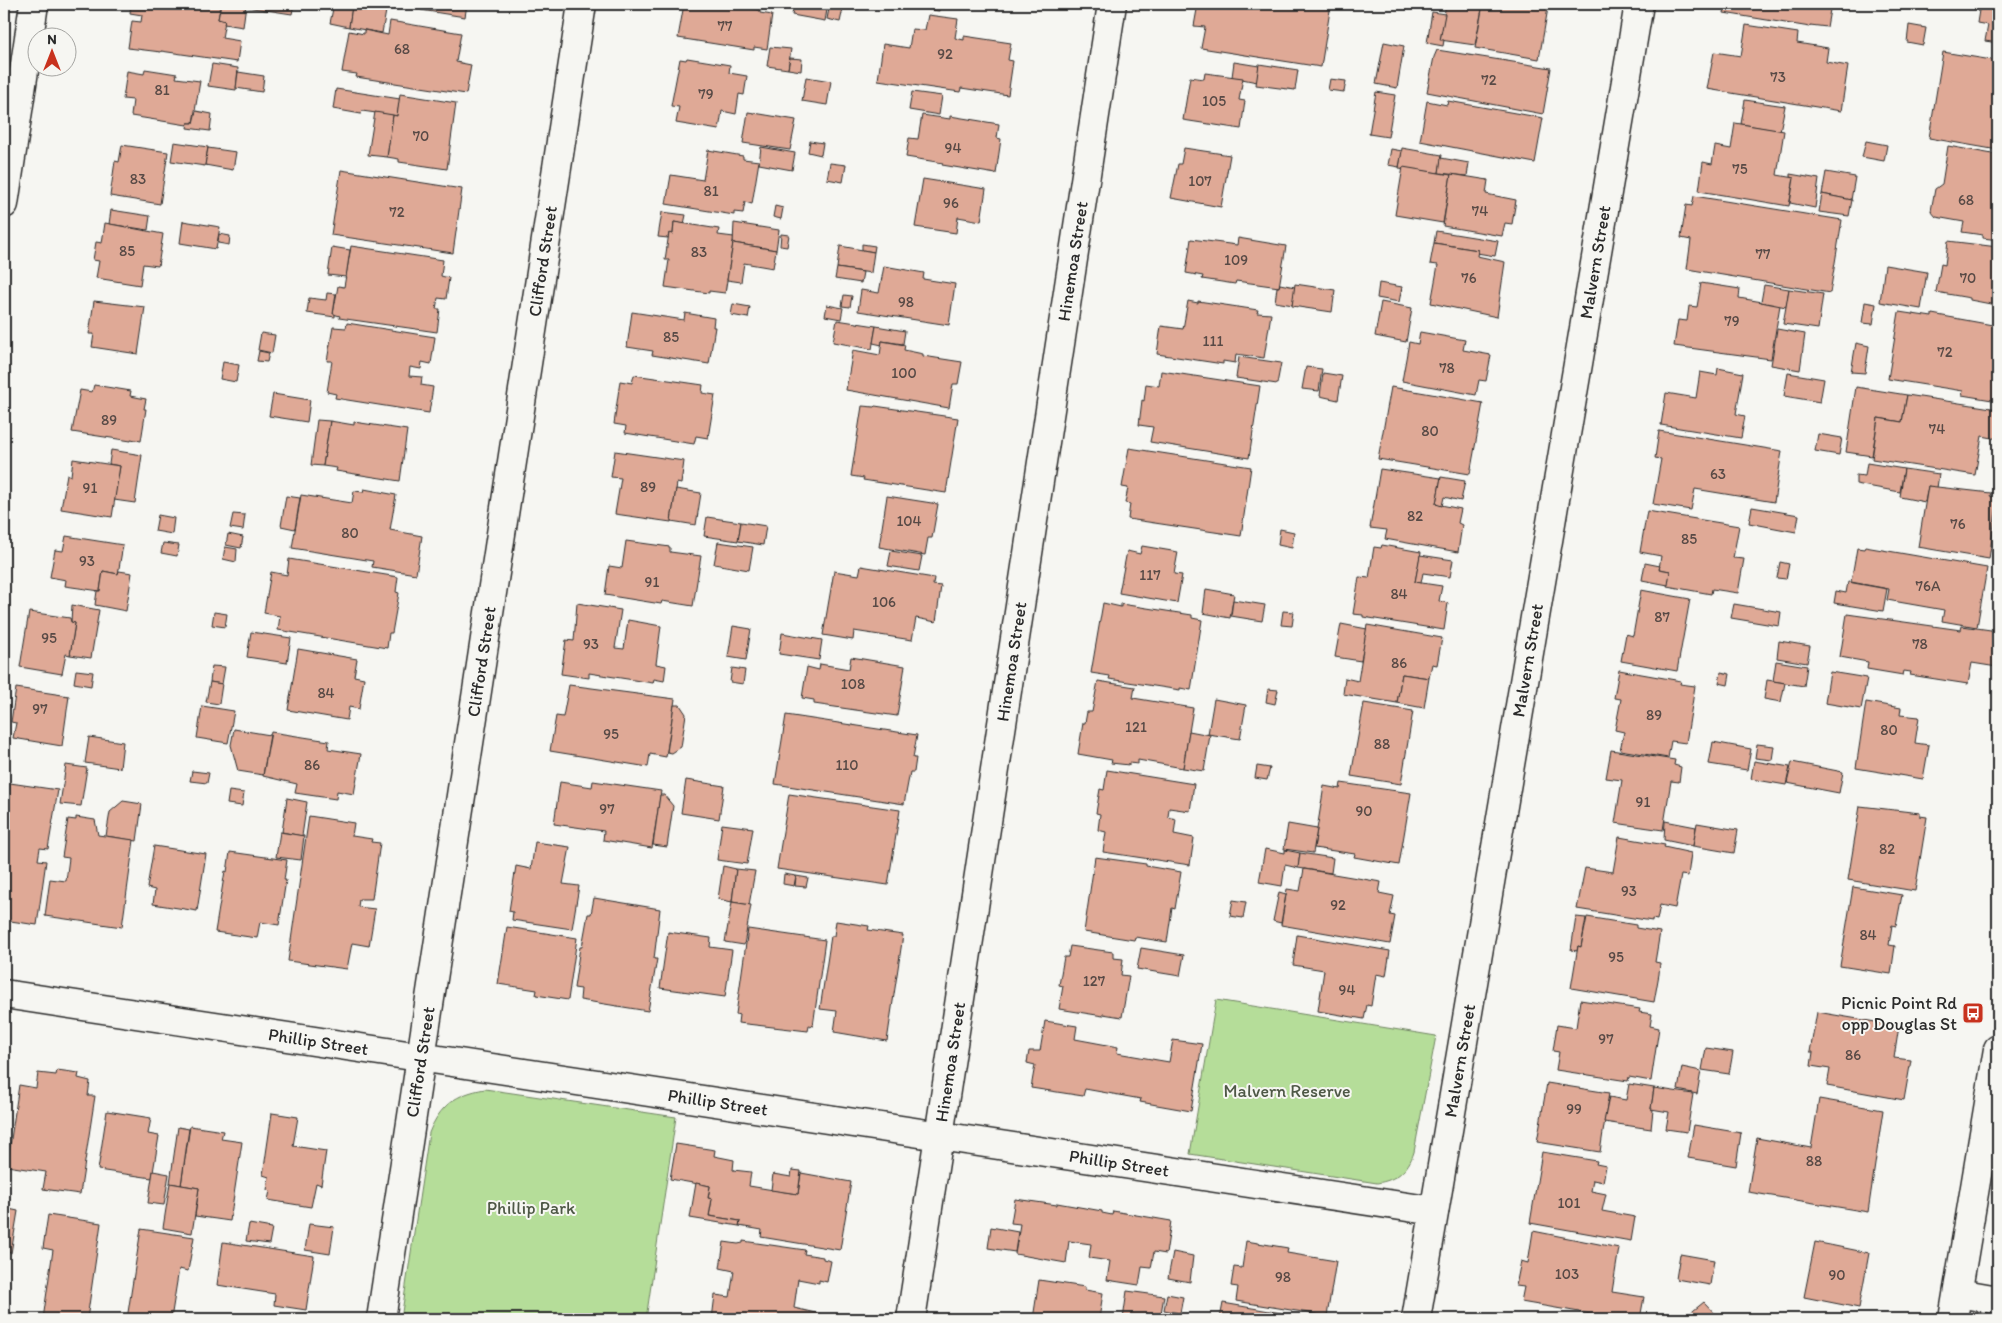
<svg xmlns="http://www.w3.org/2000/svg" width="2002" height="1323" font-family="Itim,sans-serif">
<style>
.green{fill:#b5dd99;stroke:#708462}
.building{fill:#dfa996;stroke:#2b2b2b}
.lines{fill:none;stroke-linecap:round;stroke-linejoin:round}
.minor-casing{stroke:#2b2b2b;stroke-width:31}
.minor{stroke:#f6f6f2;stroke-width:28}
.labels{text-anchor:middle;stroke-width:4;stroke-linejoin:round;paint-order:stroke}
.number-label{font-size:15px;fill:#584a46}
.street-label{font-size:18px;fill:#2b2b2b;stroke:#f6f6f2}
.poi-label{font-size:18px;fill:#2b2b2b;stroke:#f6f6f2;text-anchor:end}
.park-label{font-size:18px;fill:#4e5846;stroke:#f6f6f2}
</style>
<rect width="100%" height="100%" fill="#f6f6f2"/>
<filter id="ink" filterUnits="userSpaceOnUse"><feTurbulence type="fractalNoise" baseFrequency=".02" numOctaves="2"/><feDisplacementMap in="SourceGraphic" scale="10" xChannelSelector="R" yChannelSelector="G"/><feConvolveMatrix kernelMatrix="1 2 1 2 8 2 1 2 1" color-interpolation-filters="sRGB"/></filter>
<g filter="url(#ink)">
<!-- green -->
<g class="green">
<path d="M 1216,1000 L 1436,1036 L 1414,1152 C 1408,1171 1396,1180 1377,1183 L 1190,1154 Z"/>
<path d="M 485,1089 L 676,1117 L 646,1319 L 401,1319 L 429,1133 C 440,1105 456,1094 485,1089 Z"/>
</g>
<!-- building -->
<g class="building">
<path d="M 131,4 L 221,4 L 218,19 L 225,21 L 222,38 L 240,41 L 237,62 L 161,51 L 161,52 L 128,48 L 132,21 L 141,22 L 142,15 L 130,13 Z"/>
<path d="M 221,4 L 246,4 L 243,27 L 224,24 L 225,21 L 218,19 Z"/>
<path d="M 246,4 L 294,4 L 292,14 L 246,7 Z"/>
<path d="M 334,4 L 352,7 L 349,27 L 330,23 Z"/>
<path d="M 390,4 L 422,4 L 421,9 Z"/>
<path d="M 422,4 L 467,4 L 465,17 L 421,10 Z"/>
<path d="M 684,4 L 743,4 L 742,7 L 760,10 L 760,13 L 772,15 L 767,49 L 754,47 L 754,50 L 678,38 Z"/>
<path d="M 794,4 L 828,4 L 825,21 L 792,15 Z"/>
<path d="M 830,4 L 844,4 L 840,22 L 827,19 Z"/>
<path d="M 889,4 L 940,4 L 939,11 Z"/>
<path d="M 1198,4 L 1331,4 L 1321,67 L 1201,48 L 1205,27 L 1194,26 Z"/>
<path d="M 1446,4 L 1483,4 L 1475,45 L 1440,40 Z"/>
<path d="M 1483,4 L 1524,4 L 1548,8 L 1539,59 L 1475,48 Z"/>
<path d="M 1726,4 L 1831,4 L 1827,27 L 1810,25 L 1810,27 L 1724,13 Z"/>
<path d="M 1980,4 L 1998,4 L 1998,43 L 1985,41 L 1988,25 L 1977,23 Z"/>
<path d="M 352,6 L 386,11 L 382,33 L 349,27 Z"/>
<path d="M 1432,12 L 1445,14 L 1440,40 L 1444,40 L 1443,46 L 1427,43 Z"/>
<path d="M 928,15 L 958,19 L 955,38 L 964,40 L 964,36 L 1011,43 L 1008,60 L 1013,61 L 1008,95 L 961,88 L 960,92 L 878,80 L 883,44 L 909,48 L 912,29 L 925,30 Z"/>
<path d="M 390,21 L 461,33 L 456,62 L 471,65 L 466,94 L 356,77 L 357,74 L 342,72 L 349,31 L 364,34 L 364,30 L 388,35 Z"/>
<path d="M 1746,25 L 1798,33 L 1797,43 L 1828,48 L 1826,62 L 1848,66 L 1841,111 L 1707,89 L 1714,52 L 1741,56 Z"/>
<path d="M 1909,25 L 1926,28 L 1923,45 L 1907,42 Z"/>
<path d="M 1384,42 L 1404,46 L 1397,88 L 1376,84 Z"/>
<path d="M 770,47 L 791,49 L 788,69 L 767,66 Z"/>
<path d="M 1437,50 L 1551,68 L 1543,114 L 1427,92 L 1434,57 Z"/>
<path d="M 1943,52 L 1998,61 L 1998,150 L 1929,138 Z"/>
<path d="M 687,58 L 730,65 L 729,73 L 747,76 L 744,95 L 739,94 L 736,114 L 722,111 L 719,130 L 676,123 L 679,107 L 671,106 L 680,59 L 686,60 Z"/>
<path d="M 790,58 L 802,59 L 801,71 L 788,69 Z"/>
<path d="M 1234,62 L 1259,66 L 1257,82 L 1232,77 Z"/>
<path d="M 212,64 L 238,68 L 236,90 L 208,86 Z"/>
<path d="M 1259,64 L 1298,70 L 1295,90 L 1256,85 Z"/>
<path d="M 145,69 L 177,74 L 176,78 L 200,81 L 193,123 L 188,123 L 187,125 L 131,116 L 133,100 L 123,99 L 127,71 L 144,74 Z"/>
<path d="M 238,72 L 264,76 L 262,92 L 236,88 Z"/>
<path d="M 1205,73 L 1243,78 L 1239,100 L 1245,101 L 1241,129 L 1183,120 L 1190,77 L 1204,79 Z"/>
<path d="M 806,77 L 831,81 L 827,105 L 802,101 Z"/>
<path d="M 1330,79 L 1346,81 L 1344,92 L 1328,90 Z"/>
<path d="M 336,89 L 400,99 L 397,116 L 362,111 L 361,114 L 333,109 Z"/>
<path d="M 912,92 L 942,96 L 939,115 L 909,110 Z"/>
<path d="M 1376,92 L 1395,95 L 1388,137 L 1369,134 Z"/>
<path d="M 400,94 L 456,103 L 447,169 L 399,162 L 399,159 L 387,157 L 393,115 L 397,116 Z"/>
<path d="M 1745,100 L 1785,106 L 1780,131 L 1741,124 Z"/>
<path d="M 1427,101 L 1447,105 L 1448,101 L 1543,118 L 1535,163 L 1420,141 Z"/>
<path d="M 196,111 L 212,114 L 210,131 L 187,128 L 188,123 L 193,123 Z"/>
<path d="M 375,112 L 393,115 L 387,157 L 368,155 Z"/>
<path d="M 748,112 L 796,120 L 790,150 L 743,143 Z"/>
<path d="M 922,115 L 950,119 L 950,116 L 999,124 L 997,138 L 1001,139 L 996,174 L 942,165 L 943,163 L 906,157 L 909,138 L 918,139 Z"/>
<path d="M 1735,123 L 1784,131 L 1777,175 L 1794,178 L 1789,206 L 1699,191 L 1703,162 L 1712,164 L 1715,146 L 1731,149 Z"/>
<path d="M 810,141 L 823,143 L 821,155 L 808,152 Z"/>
<path d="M 1866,141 L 1887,145 L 1884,161 L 1862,157 Z"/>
<path d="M 174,142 L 208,147 L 205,166 L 171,161 Z"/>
<path d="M 122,145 L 168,152 L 160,204 L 110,196 L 115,161 L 119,162 Z"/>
<path d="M 1948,146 L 1998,155 L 1998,240 L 1983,238 L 1983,235 L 1962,232 L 1964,222 L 1936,217 L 1931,211 L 1935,189 L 1942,184 Z"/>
<path d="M 761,147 L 795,153 L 792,170 L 759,164 Z"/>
<path d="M 208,148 L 236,152 L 233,170 L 205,165 Z"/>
<path d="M 1184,148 L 1230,155 L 1221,207 L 1171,198 L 1178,164 L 1181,164 Z"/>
<path d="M 1402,148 L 1442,155 L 1439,173 L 1399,168 Z"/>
<path d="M 1391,149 L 1402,151 L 1399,167 L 1388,165 Z"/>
<path d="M 708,150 L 743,156 L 743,159 L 759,161 L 752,204 L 745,202 L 743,213 L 734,212 L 734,215 L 666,204 L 671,175 L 703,180 Z"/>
<path d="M 1441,158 L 1469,163 L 1467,176 L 1439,173 Z"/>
<path d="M 830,163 L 846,165 L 843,182 L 827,179 Z"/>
<path d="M 1403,167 L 1451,175 L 1443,223 L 1395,215 Z"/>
<path d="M 341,170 L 462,189 L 453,253 L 331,235 Z"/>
<path d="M 1826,172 L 1855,177 L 1851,200 L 1822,194 Z"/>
<path d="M 1451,174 L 1488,180 L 1486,194 L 1516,200 L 1512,224 L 1505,223 L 1502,236 L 1443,226 Z"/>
<path d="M 1790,174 L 1819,179 L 1815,208 L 1790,203 L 1794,178 L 1790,177 Z"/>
<path d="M 923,179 L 986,189 L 981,221 L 958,217 L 956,233 L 915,227 Z"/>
<path d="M 1822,194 L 1852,200 L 1849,216 L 1819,212 Z"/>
<path d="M 1694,196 L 1842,220 L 1830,293 L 1687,269 L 1691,240 L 1681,238 L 1686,205 L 1692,206 Z"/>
<path d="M 775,206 L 783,208 L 781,219 L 773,217 Z"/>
<path d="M 111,210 L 150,216 L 148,230 L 109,224 Z"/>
<path d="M 662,212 L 686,215 L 684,224 L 674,222 L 673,234 L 669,233 L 668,238 L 658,237 Z"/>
<path d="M 183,221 L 220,227 L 216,249 L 180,243 Z"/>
<path d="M 674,222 L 719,229 L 718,235 L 734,237 L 725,293 L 709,291 L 709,293 L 665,287 L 669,260 L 665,260 L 669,233 L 673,234 Z"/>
<path d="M 105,223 L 163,234 L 158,266 L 143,264 L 140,285 L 96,278 L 99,261 L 93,260 L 96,242 L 102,243 Z"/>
<path d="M 734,223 L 779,230 L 776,250 L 733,243 Z"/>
<path d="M 1436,231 L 1498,241 L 1495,256 L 1477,253 L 1478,250 L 1434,243 Z"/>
<path d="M 219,234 L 230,236 L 229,245 L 218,243 Z"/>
<path d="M 781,234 L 789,235 L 787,247 L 780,246 Z"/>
<path d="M 1238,238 L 1286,246 L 1279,287 L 1236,281 L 1235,284 L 1202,279 L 1203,276 L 1186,273 L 1191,239 L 1237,245 Z"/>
<path d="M 1948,241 L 1998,247 L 1998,298 L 1996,305 L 1970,300 L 1970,298 L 1936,292 L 1941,264 L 1945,265 Z"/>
<path d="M 733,243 L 776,250 L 773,268 L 744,263 L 741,282 L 727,280 Z"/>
<path d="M 1434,243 L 1478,250 L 1477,256 L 1505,262 L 1497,317 L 1431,303 L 1438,265 L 1430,264 Z"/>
<path d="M 862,244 L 875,246 L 874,252 L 862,250 Z"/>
<path d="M 351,246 L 443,260 L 441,276 L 449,278 L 446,299 L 438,298 L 436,309 L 440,309 L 437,332 L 339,318 L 340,316 L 333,314 L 338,286 L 344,287 Z"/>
<path d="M 840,246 L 874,252 L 871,273 L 837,268 Z"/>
<path d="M 332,247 L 350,250 L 346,277 L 328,275 Z"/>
<path d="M 1885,265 L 1927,272 L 1921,309 L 1880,302 Z"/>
<path d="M 884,266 L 924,273 L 923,279 L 955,284 L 949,325 L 858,311 L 861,290 L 879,293 Z"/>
<path d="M 837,268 L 863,272 L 861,283 L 835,279 Z"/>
<path d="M 1379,283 L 1402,287 L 1399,302 L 1377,298 Z"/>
<path d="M 1701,283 L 1740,289 L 1739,298 L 1780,305 L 1771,359 L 1674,346 L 1678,320 L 1687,321 L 1689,306 L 1697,307 Z"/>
<path d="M 1280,284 L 1295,287 L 1293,305 L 1275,302 L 1277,287 L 1279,287 Z"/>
<path d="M 1295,284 L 1335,290 L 1332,312 L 1292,306 Z"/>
<path d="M 1764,285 L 1789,289 L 1786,307 L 1761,302 Z"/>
<path d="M 1789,289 L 1823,294 L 1818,329 L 1783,324 Z"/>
<path d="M 327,293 L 336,294 L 333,314 L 335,314 L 335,317 L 307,313 L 309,298 L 326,300 Z"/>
<path d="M 844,295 L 852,296 L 850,307 L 842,306 Z"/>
<path d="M 94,301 L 145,307 L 138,354 L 92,347 L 94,334 L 89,334 Z"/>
<path d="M 1188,301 L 1198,303 L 1198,301 L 1258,310 L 1257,313 L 1271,314 L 1264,358 L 1236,354 L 1235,363 L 1223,361 L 1223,364 L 1157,354 L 1161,326 L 1183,329 Z"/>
<path d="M 1381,302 L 1412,308 L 1406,342 L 1375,336 Z"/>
<path d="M 1865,302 L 1876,304 L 1873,324 L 1862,323 Z"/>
<path d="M 733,304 L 750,307 L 748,318 L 731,315 Z"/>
<path d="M 827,305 L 843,308 L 841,319 L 825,316 Z"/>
<path d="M 632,312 L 684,320 L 685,313 L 714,318 L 713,327 L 715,327 L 709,364 L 652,355 L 653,351 L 627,347 Z"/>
<path d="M 1899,312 L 1932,317 L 1932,314 L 1998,326 L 1998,401 L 1962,395 L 1963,391 L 1888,379 Z"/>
<path d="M 837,320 L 876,326 L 872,349 L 833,342 Z"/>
<path d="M 347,323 L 435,337 L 431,364 L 422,362 L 421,369 L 410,367 L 409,376 L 422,377 L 421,385 L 433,387 L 429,413 L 335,398 L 336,394 L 327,392 L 332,361 L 327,361 L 333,327 L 346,328 Z"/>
<path d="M 876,326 L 905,331 L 903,344 L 882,341 L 882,345 L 873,343 Z"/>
<path d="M 1777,329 L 1805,334 L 1800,370 L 1771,365 Z"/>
<path d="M 1420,332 L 1465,340 L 1463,350 L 1491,355 L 1486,381 L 1479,380 L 1476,395 L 1402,381 L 1409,342 L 1418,344 Z"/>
<path d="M 261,333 L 275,335 L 272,353 L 258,350 Z"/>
<path d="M 882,341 L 905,345 L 904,350 L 923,354 L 923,356 L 962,362 L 958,384 L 953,384 L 949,408 L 846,390 L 853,350 L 880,355 Z"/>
<path d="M 1856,343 L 1869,346 L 1865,373 L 1851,372 Z"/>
<path d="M 259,351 L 269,353 L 267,362 L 257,361 Z"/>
<path d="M 1239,357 L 1281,363 L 1277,384 L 1236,378 Z"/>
<path d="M 223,362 L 239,365 L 236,382 L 220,379 Z"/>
<path d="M 1306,367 L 1322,369 L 1319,391 L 1302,389 Z"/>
<path d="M 1718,368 L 1743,373 L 1736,414 L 1745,416 L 1741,438 L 1661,425 L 1666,393 L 1696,398 L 1700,372 L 1717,375 Z"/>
<path d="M 1161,371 L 1260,386 L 1249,458 L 1150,442 L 1153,427 L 1139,425 L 1142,400 L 1144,401 L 1146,384 L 1159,386 Z"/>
<path d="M 1323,373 L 1342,376 L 1338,400 L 1320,396 Z"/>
<path d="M 1788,373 L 1824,379 L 1820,402 L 1784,396 Z"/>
<path d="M 634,375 L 703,385 L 702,393 L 715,395 L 708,438 L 696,436 L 694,444 L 625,433 L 626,426 L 614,424 L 620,381 L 632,383 Z"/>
<path d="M 94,385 L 131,391 L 130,396 L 146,399 L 144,409 L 146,409 L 141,441 L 131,439 L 131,441 L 72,432 L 80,390 L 92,392 Z"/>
<path d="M 1391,387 L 1483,403 L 1470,474 L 1378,459 Z"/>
<path d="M 1856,387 L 1907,395 L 1902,422 L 1878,418 L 1872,456 L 1846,452 Z"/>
<path d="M 273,394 L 310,400 L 307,422 L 269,416 Z"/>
<path d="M 1907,395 L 1998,409 L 1998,439 L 1982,436 L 1975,475 L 1872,459 L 1878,418 L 1902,422 Z"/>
<path d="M 862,406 L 874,407 L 875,406 L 958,418 L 946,493 L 863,480 L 864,478 L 851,476 Z"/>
<path d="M 317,420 L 330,421 L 323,466 L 311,465 Z"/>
<path d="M 330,421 L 354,425 L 354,422 L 407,430 L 400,481 L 336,471 L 337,468 L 323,466 Z"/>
<path d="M 1659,431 L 1782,451 L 1774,502 L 1695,489 L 1691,510 L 1653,504 L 1661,459 L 1655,458 Z"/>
<path d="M 1818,434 L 1842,438 L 1839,455 L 1815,451 Z"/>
<path d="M 1129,448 L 1251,467 L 1241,536 L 1128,519 L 1130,504 L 1125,503 L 1128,488 L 1122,487 Z"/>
<path d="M 111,450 L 142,455 L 135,503 L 114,500 L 120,466 L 109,464 Z"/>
<path d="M 615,451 L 684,461 L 681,484 L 677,483 L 671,522 L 615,514 L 621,478 L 611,477 Z"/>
<path d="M 73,459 L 120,466 L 112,517 L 61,509 L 67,474 L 71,476 Z"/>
<path d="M 1867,463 L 1904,469 L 1900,492 L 1856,484 L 1856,475 L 1865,476 Z"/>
<path d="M 1380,469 L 1441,478 L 1436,504 L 1461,509 L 1458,523 L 1462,525 L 1458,552 L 1385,539 L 1387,530 L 1370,528 Z"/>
<path d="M 1904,469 L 1939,474 L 1937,488 L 1928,486 L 1925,502 L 1900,497 Z"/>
<path d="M 1441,477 L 1465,481 L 1461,501 L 1444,497 L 1442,506 L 1436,504 Z"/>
<path d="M 1928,486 L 1991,493 L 1990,496 L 1998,497 L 1989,559 L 1918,547 Z"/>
<path d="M 364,489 L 396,495 L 390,530 L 422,536 L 416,574 L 372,567 L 373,561 L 292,548 L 301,495 L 352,503 L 354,491 L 363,492 Z"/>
<path d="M 676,489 L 701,493 L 696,525 L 671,521 Z"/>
<path d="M 286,496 L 300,498 L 295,529 L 281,526 Z"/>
<path d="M 887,496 L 938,504 L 932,538 L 928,538 L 925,555 L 879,547 Z"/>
<path d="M 1752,507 L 1799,515 L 1796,532 L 1749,523 Z"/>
<path d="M 1647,511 L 1739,526 L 1733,558 L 1744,559 L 1738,593 L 1712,589 L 1711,594 L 1667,586 L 1670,571 L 1659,569 L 1661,556 L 1640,552 Z"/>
<path d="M 233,514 L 245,515 L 243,530 L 230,528 Z"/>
<path d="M 158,515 L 174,518 L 172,534 L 155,531 Z"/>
<path d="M 707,517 L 741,522 L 738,541 L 704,536 Z"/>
<path d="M 741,522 L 766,526 L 763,545 L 738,541 Z"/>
<path d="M 1280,529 L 1294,532 L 1292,548 L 1278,545 Z"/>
<path d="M 228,534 L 243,537 L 241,548 L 226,545 Z"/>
<path d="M 66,536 L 123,545 L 118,574 L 103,571 L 100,591 L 65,586 L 66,580 L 50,577 L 55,550 L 63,551 Z"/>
<path d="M 626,541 L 670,547 L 670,552 L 701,556 L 693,606 L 662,601 L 661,604 L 605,595 L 609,566 L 622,568 Z"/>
<path d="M 718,542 L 753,547 L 749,570 L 714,564 Z"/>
<path d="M 163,543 L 179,545 L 177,556 L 161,553 Z"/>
<path d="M 1382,545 L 1421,552 L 1415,582 L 1442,586 L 1439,601 L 1448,603 L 1444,630 L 1363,617 L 1363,615 L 1353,614 L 1359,577 L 1369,578 L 1374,547 L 1381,548 Z"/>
<path d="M 1142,546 L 1178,552 L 1174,574 L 1182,575 L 1177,603 L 1119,593 L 1127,551 L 1140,554 Z"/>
<path d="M 225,547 L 237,549 L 236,562 L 223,559 Z"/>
<path d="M 1865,547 L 1987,568 L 1977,627 L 1942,621 L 1944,610 L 1887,600 L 1889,589 L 1851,582 L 1857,548 L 1864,549 Z"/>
<path d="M 891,551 L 922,556 L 919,571 L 888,566 Z"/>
<path d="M 1420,555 L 1453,560 L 1450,577 L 1423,573 L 1421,583 L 1415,582 Z"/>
<path d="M 289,559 L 398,577 L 396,592 L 399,593 L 392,633 L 389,633 L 387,648 L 278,630 L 280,616 L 264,613 L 271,572 L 287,575 Z"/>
<path d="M 1780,562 L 1789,564 L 1786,579 L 1777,578 Z"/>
<path d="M 1645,563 L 1660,566 L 1659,569 L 1670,571 L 1668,585 L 1642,580 Z"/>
<path d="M 861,566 L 934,578 L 933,585 L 941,586 L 936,622 L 916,618 L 912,640 L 854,631 L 853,640 L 823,635 L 834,571 L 859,575 Z"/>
<path d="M 103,571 L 118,574 L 119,571 L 132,573 L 126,611 L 95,605 L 97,591 L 100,591 Z"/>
<path d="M 1848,582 L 1887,589 L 1883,611 L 1834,603 L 1836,591 L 1846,593 Z"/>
<path d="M 1206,589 L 1234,594 L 1230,618 L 1203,613 Z"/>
<path d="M 1641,590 L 1690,599 L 1677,671 L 1621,661 L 1626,634 L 1633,636 Z"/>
<path d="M 1233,600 L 1265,605 L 1262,621 L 1231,616 Z"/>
<path d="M 577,603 L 621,610 L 615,648 L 624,649 L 628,620 L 661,626 L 656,664 L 666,666 L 664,681 L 654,679 L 653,683 L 589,673 L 589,678 L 561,674 L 566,640 L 574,641 Z"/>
<path d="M 1103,603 L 1121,607 L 1121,604 L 1192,615 L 1192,618 L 1202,620 L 1191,690 L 1180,688 L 1180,690 L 1109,679 L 1110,676 L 1091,673 Z"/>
<path d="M 1734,604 L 1781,612 L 1779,626 L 1731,618 Z"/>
<path d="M 72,605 L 99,610 L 91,658 L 70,655 L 75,623 L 71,622 Z"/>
<path d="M 1283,611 L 1294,612 L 1292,626 L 1281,625 Z"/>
<path d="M 29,612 L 70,618 L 71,622 L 75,623 L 70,655 L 66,654 L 62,674 L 20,667 Z"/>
<path d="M 214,612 L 227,614 L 225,627 L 212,625 Z"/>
<path d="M 1847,614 L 1961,630 L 1962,626 L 1998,631 L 1997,667 L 1972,663 L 1968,684 L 1910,675 L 1911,672 L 1904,671 L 1903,675 L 1867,669 L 1868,662 L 1840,657 Z"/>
<path d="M 1341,624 L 1367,629 L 1361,661 L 1335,657 Z"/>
<path d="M 1367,625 L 1442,638 L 1437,665 L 1432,664 L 1429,678 L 1402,674 L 1397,703 L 1343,694 L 1345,678 L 1358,681 Z"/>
<path d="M 733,626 L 751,629 L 746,660 L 728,657 Z"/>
<path d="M 251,632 L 291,638 L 287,663 L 247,657 Z"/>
<path d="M 782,633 L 822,640 L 819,660 L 779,654 Z"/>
<path d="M 1779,641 L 1810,646 L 1807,663 L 1777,658 Z"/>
<path d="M 298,649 L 357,659 L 354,676 L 364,678 L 359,709 L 349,707 L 347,720 L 288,710 Z"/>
<path d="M 851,657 L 905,666 L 897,716 L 814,704 L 814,700 L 802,698 L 807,667 L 819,670 L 820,664 L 849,669 Z"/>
<path d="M 1776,661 L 1807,666 L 1804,686 L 1773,681 Z"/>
<path d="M 212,666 L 225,667 L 222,684 L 210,682 Z"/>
<path d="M 732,668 L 745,670 L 743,684 L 730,682 Z"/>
<path d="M 76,670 L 93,672 L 91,686 L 74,683 Z"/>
<path d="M 1619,670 L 1681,681 L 1680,684 L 1695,686 L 1686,743 L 1671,741 L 1668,758 L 1620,750 L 1624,732 L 1615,730 L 1621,699 L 1614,698 Z"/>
<path d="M 1721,672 L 1730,674 L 1728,685 L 1719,683 Z"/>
<path d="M 1830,672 L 1867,678 L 1861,709 L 1825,703 Z"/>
<path d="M 1402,674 L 1429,678 L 1424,708 L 1397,703 Z"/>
<path d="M 1767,680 L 1785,683 L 1781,702 L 1764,699 Z"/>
<path d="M 1098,681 L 1135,687 L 1133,698 L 1193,708 L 1183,768 L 1138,760 L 1138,764 L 1129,763 L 1129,765 L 1111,763 L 1112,760 L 1078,754 L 1083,723 L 1085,723 L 1087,712 L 1092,712 Z"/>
<path d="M 210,682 L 222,684 L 219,704 L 206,702 Z"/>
<path d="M 569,685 L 675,699 L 666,757 L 650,754 L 648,767 L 550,751 L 556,716 L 563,717 Z"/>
<path d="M 16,688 L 69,696 L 62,746 L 13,738 L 16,723 L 11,722 Z"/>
<path d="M 1268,689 L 1278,690 L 1275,704 L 1266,702 Z"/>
<path d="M 1214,699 L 1246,705 L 1240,739 L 1208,734 Z"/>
<path d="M 1866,702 L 1901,708 L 1900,715 L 1919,717 L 1915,743 L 1929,745 L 1923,779 L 1856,768 Z"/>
<path d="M 1364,703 L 1413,711 L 1401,784 L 1351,776 Z"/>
<path d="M 674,705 L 680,705 L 686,714 L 681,747 L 672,753 L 667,752 Z"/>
<path d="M 202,706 L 234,711 L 228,743 L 197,738 Z"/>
<path d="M 786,715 L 917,735 L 913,758 L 916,758 L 914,772 L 910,772 L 904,804 L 775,784 Z"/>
<path d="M 234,729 L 270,735 L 263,775 L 238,771 L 231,745 Z"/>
<path d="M 1189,731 L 1210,735 L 1204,771 L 1183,768 Z"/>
<path d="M 271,732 L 329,741 L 328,749 L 361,754 L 354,794 L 337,791 L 336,799 L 295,793 L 297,784 L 263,776 Z"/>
<path d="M 89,737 L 123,742 L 120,768 L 85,763 Z"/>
<path d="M 1713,742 L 1751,749 L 1747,770 L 1709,764 Z"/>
<path d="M 1757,744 L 1774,746 L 1772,760 L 1755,758 Z"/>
<path d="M 1611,750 L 1675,760 L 1674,765 L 1681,767 L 1679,782 L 1671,781 L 1663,830 L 1615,823 L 1622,780 L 1606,778 Z"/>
<path d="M 1754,761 L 1790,767 L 1786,785 L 1751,779 Z"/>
<path d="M 1792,762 L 1843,772 L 1839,793 L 1787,783 Z"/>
<path d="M 66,765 L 87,768 L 81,806 L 60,804 Z"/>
<path d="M 1257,766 L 1270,768 L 1267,780 L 1255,778 Z"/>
<path d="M 1107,770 L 1194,784 L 1190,811 L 1169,808 L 1168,817 L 1176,819 L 1174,834 L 1194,838 L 1190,865 L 1103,852 L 1106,832 L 1098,830 L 1100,814 L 1096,813 L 1100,789 L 1104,790 Z"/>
<path d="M 192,771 L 209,773 L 207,783 L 190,781 Z"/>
<path d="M 686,780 L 724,786 L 719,819 L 681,813 Z"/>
<path d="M 593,781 L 661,791 L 652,848 L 603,840 L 604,831 L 554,824 L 560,782 L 592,787 Z"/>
<path d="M 10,783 L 58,790 L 48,849 L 40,848 L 38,860 L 46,861 L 37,925 L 4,920 L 4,793 L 8,794 Z"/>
<path d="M 1341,783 L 1411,793 L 1399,865 L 1354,857 L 1355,854 L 1314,848 L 1324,786 L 1340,789 Z"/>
<path d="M 229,791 L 244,793 L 242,806 L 227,804 Z"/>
<path d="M 789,794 L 900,810 L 888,885 L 777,869 Z"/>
<path d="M 660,795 L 664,795 L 673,806 L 667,847 L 653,845 Z"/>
<path d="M 287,798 L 307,802 L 302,836 L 282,832 Z"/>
<path d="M 123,801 L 142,804 L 137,841 L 106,836 L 110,812 Z"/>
<path d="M 1860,806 L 1920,813 L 1920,816 L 1927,817 L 1915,891 L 1848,880 Z"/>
<path d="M 309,816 L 354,823 L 352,836 L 372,839 L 371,842 L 380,843 L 372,899 L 359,899 L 358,907 L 375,909 L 369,946 L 352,943 L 347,969 L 288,961 Z"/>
<path d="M 76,817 L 95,820 L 98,835 L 134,840 L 122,927 L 45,916 L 50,879 L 66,881 L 69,858 L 62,857 L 68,819 L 76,820 Z"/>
<path d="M 1665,821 L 1696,827 L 1693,846 L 1664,840 Z"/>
<path d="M 1697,823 L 1738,830 L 1734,853 L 1693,846 Z"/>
<path d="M 722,824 L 753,828 L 747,864 L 717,860 Z"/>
<path d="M 1288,824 L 1317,829 L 1313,853 L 1284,849 Z"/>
<path d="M 280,832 L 304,836 L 301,860 L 276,857 Z"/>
<path d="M 1619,837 L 1665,845 L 1664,847 L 1691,853 L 1688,876 L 1681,875 L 1675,908 L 1660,905 L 1657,920 L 1652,919 L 1652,921 L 1577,909 L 1585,868 L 1613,872 Z"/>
<path d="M 535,842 L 570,847 L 563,884 L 579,886 L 572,929 L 512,920 L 513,912 L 509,911 L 516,866 L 531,869 Z"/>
<path d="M 154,846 L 206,854 L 197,911 L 153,904 L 155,890 L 147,888 Z"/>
<path d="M 1265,849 L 1285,853 L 1285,850 L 1300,853 L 1298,868 L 1285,865 L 1282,886 L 1259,882 Z"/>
<path d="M 230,852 L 287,860 L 284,880 L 286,880 L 279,925 L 260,922 L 257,938 L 215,932 L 225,871 L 227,872 Z"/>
<path d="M 1300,853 L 1333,858 L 1331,873 L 1298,868 Z"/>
<path d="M 1095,857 L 1146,864 L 1146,866 L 1181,872 L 1175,909 L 1172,908 L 1167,942 L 1135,937 L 1134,940 L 1084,932 Z"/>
<path d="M 723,866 L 736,869 L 732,902 L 718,899 Z"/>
<path d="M 736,869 L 755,871 L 749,905 L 732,902 Z"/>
<path d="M 1304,869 L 1381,882 L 1379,893 L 1394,896 L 1390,915 L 1395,916 L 1390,944 L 1281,925 L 1287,889 L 1300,891 Z"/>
<path d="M 784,874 L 796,876 L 794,886 L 783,884 Z"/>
<path d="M 796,876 L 808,878 L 806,887 L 795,886 Z"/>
<path d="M 1853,887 L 1902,895 L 1896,926 L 1892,925 L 1889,945 L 1895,946 L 1891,974 L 1840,966 Z"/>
<path d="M 1279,892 L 1286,894 L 1281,923 L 1273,921 Z"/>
<path d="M 594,898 L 660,909 L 654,959 L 657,959 L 648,1011 L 580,1000 L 581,989 L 574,988 L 580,947 L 582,947 L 588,914 L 591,914 Z"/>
<path d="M 1233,900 L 1246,902 L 1243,918 L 1230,916 Z"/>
<path d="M 732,902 L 751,905 L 744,945 L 725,942 Z"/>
<path d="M 1576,917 L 1586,918 L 1581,947 L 1578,946 L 1577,951 L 1571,950 Z"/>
<path d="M 1587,917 L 1636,925 L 1636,928 L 1660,932 L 1655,962 L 1660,963 L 1659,974 L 1654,1002 L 1571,988 L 1578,946 L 1581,947 Z"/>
<path d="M 836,921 L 869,926 L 868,930 L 903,935 L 887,1041 L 834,1032 L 837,1011 L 820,1009 L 831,936 L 834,936 Z"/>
<path d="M 507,927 L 577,938 L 568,1000 L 536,995 L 537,990 L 498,984 Z"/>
<path d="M 748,929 L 825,940 L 813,1026 L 809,1025 L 808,1031 L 738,1023 L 739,1015 L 736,1014 Z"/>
<path d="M 668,932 L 711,938 L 710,947 L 732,950 L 725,997 L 660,988 Z"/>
<path d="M 1297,935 L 1390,951 L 1386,976 L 1376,974 L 1371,1006 L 1367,1005 L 1364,1019 L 1318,1011 L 1324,970 L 1293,965 Z"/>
<path d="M 1070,946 L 1113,952 L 1113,958 L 1123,959 L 1121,975 L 1129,976 L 1122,1017 L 1103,1014 L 1103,1016 L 1059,1009 L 1063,986 L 1059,985 L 1064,957 L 1068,957 Z"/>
<path d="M 1141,948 L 1184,955 L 1180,976 L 1137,969 Z"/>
<path d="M 1580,1000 L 1640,1009 L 1639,1012 L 1652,1014 L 1650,1026 L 1659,1028 L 1651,1081 L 1629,1077 L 1628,1081 L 1556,1070 L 1559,1052 L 1553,1051 L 1557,1025 L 1576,1028 Z"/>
<path d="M 1817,1012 L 1899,1026 L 1894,1058 L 1911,1060 L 1904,1100 L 1827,1086 L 1830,1069 L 1811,1066 L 1813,1052 L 1810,1052 Z"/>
<path d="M 1045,1021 L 1077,1026 L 1075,1039 L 1118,1047 L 1117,1053 L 1169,1062 L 1173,1040 L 1202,1044 L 1191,1111 L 1140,1102 L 1141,1099 L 1085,1089 L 1083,1096 L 1031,1088 L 1035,1065 L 1027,1063 L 1029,1051 L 1040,1051 Z"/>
<path d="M 1706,1048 L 1733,1052 L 1729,1074 L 1702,1070 Z"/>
<path d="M 1682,1067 L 1701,1071 L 1697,1094 L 1678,1090 Z"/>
<path d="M 57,1070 L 79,1073 L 78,1078 L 90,1081 L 88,1096 L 95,1096 L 80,1194 L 43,1189 L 46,1172 L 7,1166 L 19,1085 L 36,1088 L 38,1073 L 56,1075 Z"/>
<path d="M 1547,1083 L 1609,1093 L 1600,1152 L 1537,1142 Z"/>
<path d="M 1629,1084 L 1654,1088 L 1651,1109 L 1653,1110 L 1651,1129 L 1604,1122 L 1609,1097 L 1626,1100 Z"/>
<path d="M 1654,1088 L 1693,1094 L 1687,1132 L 1666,1129 L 1669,1112 L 1651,1109 Z"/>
<path d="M 1819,1099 L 1883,1110 L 1868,1212 L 1748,1192 L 1757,1138 L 1811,1148 Z"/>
<path d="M 107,1111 L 151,1118 L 148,1134 L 159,1136 L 152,1178 L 98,1170 Z"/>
<path d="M 272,1113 L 298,1117 L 293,1146 L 326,1151 L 321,1185 L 316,1183 L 311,1207 L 268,1200 L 270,1191 L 267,1190 L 269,1177 L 263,1175 Z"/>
<path d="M 1694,1125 L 1741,1133 L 1736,1166 L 1688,1158 Z"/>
<path d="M 190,1126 L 223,1131 L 221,1139 L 242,1142 L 230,1221 L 195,1216 L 199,1188 L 181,1185 Z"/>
<path d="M 178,1127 L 189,1129 L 181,1185 L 170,1183 Z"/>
<path d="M 676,1144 L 715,1150 L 714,1156 L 734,1160 L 733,1170 L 751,1172 L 749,1186 L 798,1194 L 801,1173 L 851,1182 L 840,1250 L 761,1237 L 762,1230 L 739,1226 L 740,1221 L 709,1216 L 712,1199 L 708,1198 L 710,1186 L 670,1179 Z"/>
<path d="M 1542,1152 L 1597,1161 L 1596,1164 L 1606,1166 L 1603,1182 L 1593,1180 L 1591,1191 L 1606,1194 L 1602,1211 L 1635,1217 L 1631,1241 L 1530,1223 Z"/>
<path d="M 792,1170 L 801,1171 L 798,1194 L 771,1190 L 773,1174 L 791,1177 Z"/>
<path d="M 153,1171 L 169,1174 L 164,1205 L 148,1203 Z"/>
<path d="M 170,1183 L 199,1188 L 192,1233 L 163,1228 Z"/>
<path d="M 696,1183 L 710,1186 L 708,1198 L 712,1199 L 709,1216 L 740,1221 L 739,1226 L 690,1218 Z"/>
<path d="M 1015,1199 L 1057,1205 L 1057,1203 L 1102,1211 L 1102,1213 L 1112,1215 L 1113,1211 L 1171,1221 L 1166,1254 L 1154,1252 L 1151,1268 L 1142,1267 L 1139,1285 L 1107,1280 L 1110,1261 L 1089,1258 L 1091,1244 L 1069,1241 L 1066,1263 L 1015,1254 L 1020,1224 L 1011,1223 Z"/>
<path d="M 4,1208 L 18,1211 L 11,1253 L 4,1252 Z"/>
<path d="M 48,1215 L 101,1223 L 87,1319 L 43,1319 L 53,1250 L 43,1248 Z"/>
<path d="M 249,1224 L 272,1228 L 269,1244 L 246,1241 Z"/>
<path d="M 309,1224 L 334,1227 L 330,1254 L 305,1250 Z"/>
<path d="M 991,1227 L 1018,1232 L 1015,1252 L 988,1248 Z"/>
<path d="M 141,1229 L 194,1237 L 188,1271 L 179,1269 L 171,1319 L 127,1319 Z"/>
<path d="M 1533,1231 L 1619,1248 L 1612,1292 L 1644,1297 L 1640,1319 L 1620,1319 L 1521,1302 L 1524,1287 L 1516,1286 L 1521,1261 L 1528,1263 Z"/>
<path d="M 743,1241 L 805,1250 L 804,1254 L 823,1257 L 823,1259 L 831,1261 L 827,1282 L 819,1280 L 819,1283 L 798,1279 L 794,1308 L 824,1315 L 824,1319 L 712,1319 L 715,1295 L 730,1297 L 734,1271 L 720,1268 L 724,1242 L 738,1244 L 743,1243 Z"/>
<path d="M 1246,1241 L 1288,1248 L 1287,1253 L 1336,1261 L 1327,1316 L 1236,1301 L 1238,1287 L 1231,1286 L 1234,1267 L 1242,1268 Z"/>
<path d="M 223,1242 L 314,1256 L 306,1310 L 274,1305 L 275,1294 L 217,1285 Z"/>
<path d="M 1815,1242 L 1869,1253 L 1859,1308 L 1804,1297 Z"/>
<path d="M 1173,1252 L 1193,1256 L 1190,1282 L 1168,1278 Z"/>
<path d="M 1680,1254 L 1714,1260 L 1710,1285 L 1676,1279 Z"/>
<path d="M 1039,1280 L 1085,1287 L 1085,1290 L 1103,1293 L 1099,1319 L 1033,1319 Z"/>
<path d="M 1127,1291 L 1164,1296 L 1160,1319 L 1123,1319 Z"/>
<path d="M 1167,1294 L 1183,1297 L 1180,1313 L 1164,1310 Z"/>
<path d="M 1704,1302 L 1720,1319 L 1683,1319 Z"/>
<path d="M 1223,1303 L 1281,1313 L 1279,1319 L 1220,1319 Z"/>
<path d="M 1771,1315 L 1799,1319 L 1770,1319 Z"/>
</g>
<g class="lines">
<!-- minor casing -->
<g class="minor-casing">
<g id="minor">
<path d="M 4,204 L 34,4"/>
<path id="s1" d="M 4,994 L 1434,1211"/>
<path d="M 1958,1293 L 1998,1300"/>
<path id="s2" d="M 381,1319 L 582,4"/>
<path id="s3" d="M 911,1319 L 1112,4"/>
<path id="s4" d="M 1416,1319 L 1639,4"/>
<path d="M 1953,1319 L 1998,1049"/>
</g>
</g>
<!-- minor -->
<use href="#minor" class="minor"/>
</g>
</g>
<!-- icons -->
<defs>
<g id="bus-square" transform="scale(1.125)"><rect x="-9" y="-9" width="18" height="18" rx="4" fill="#c8321e" stroke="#f6f6f2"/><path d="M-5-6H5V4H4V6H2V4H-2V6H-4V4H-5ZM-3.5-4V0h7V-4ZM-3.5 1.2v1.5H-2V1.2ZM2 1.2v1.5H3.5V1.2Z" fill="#fff"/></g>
</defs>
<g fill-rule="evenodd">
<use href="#bus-square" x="1973" y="1013"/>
</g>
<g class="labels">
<!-- number labels -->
<g class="number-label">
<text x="725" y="31">77</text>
<text x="402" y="54">68</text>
<text x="945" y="59">92</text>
<text x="1778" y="82">73</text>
<text x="1489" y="85">72</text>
<text x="162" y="95">81</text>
<text x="706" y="99">79</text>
<text x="1214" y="106">105</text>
<text x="421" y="141">70</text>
<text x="953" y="153">94</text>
<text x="1740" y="174">75</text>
<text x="138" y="184">83</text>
<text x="1200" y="186">107</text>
<text x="711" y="196">81</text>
<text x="1966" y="205">68</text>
<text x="951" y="208">96</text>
<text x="1480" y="216">74</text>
<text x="397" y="217">72</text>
<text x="127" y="256">85</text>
<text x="699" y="257">83</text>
<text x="1763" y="259">77</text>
<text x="1236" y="265">109</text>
<text x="1469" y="283">76</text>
<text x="1968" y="283">70</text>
<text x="906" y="307">98</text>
<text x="1732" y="326">79</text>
<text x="671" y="342">85</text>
<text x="1213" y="346">111</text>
<text x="1945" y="357">72</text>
<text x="1447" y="373">78</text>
<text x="904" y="378">100</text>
<text x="109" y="425">89</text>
<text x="1937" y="434">74</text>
<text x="1430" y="436">80</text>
<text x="1718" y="479">63</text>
<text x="648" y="492">89</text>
<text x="90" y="493">91</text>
<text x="1415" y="521">82</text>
<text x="909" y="526">104</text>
<text x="1958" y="529">76</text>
<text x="350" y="538">80</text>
<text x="1689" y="544">85</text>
<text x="87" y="566">93</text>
<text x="1150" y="580">117</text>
<text x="652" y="587">91</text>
<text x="1928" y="591">76A</text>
<text x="1399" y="599">84</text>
<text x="884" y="607">106</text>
<text x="1662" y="622">87</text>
<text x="49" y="643">95</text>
<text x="591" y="649">93</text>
<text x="1920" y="649">78</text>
<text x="1399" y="668">86</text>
<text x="853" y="689">108</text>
<text x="326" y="698">84</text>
<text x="40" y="714">97</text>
<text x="1654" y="720">89</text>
<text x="1136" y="732">121</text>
<text x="1889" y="735">80</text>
<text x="611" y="739">95</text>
<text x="1382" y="749">88</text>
<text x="312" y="770">86</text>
<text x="847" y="770">110</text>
<text x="1643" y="807">91</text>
<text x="607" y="814">97</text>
<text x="1364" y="816">90</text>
<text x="1887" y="854">82</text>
<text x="1629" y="896">93</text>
<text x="1338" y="910">92</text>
<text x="1868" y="940">84</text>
<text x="1616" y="962">95</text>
<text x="1094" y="986">127</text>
<text x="1347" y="995">94</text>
<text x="1606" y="1044">97</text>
<text x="1853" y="1060">86</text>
<text x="1574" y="1114">99</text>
<text x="1814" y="1166">88</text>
<text x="1569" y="1208">101</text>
<text x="1567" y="1279">103</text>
<text x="1837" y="1280">90</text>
<text x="1283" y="1282">98</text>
</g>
<!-- street labels -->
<g class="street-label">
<text dy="6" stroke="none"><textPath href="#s2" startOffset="1070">Clifford Street</textPath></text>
<text dy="6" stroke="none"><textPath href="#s3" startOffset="1070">Hinemoa Street</textPath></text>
<text dy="6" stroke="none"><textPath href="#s4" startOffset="1072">Malvern Street</textPath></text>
<text dy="6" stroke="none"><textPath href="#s2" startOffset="665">Clifford Street</textPath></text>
<text dy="6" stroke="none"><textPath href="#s4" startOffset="668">Malvern Street</textPath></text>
<text dy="6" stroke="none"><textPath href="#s3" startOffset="665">Hinemoa Street</textPath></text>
<text dy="6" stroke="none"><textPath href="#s1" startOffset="318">Phillip Street</textPath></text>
<text dy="6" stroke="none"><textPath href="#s4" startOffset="262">Malvern Street</textPath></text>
<text dy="6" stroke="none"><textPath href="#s2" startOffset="260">Clifford Street</textPath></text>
<text dy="6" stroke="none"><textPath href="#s3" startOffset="260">Hinemoa Street</textPath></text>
<text dy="6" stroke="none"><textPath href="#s1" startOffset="722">Phillip Street</textPath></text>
<text dy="6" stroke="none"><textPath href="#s1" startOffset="1128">Phillip Street</textPath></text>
</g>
<!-- poi labels -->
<g class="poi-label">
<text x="1957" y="1009">Picnic Point Rd<tspan x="1957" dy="21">opp Douglas St</tspan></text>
</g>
<!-- park labels -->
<g class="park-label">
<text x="1287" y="1097">Malvern Reserve</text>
<text x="531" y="1214">Phillip Park</text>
</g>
</g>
<!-- margin -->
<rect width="2002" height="1323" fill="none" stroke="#f6f6f2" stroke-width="20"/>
<rect x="10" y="10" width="1982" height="1303" fill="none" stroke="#2b2b2b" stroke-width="2" filter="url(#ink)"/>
<!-- north arrow -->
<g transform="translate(52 52)"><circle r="24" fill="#f6f6f2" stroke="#a5a5a2"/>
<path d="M0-4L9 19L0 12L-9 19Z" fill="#c8321e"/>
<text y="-8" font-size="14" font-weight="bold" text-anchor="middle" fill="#2b2b2b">N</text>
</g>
</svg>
